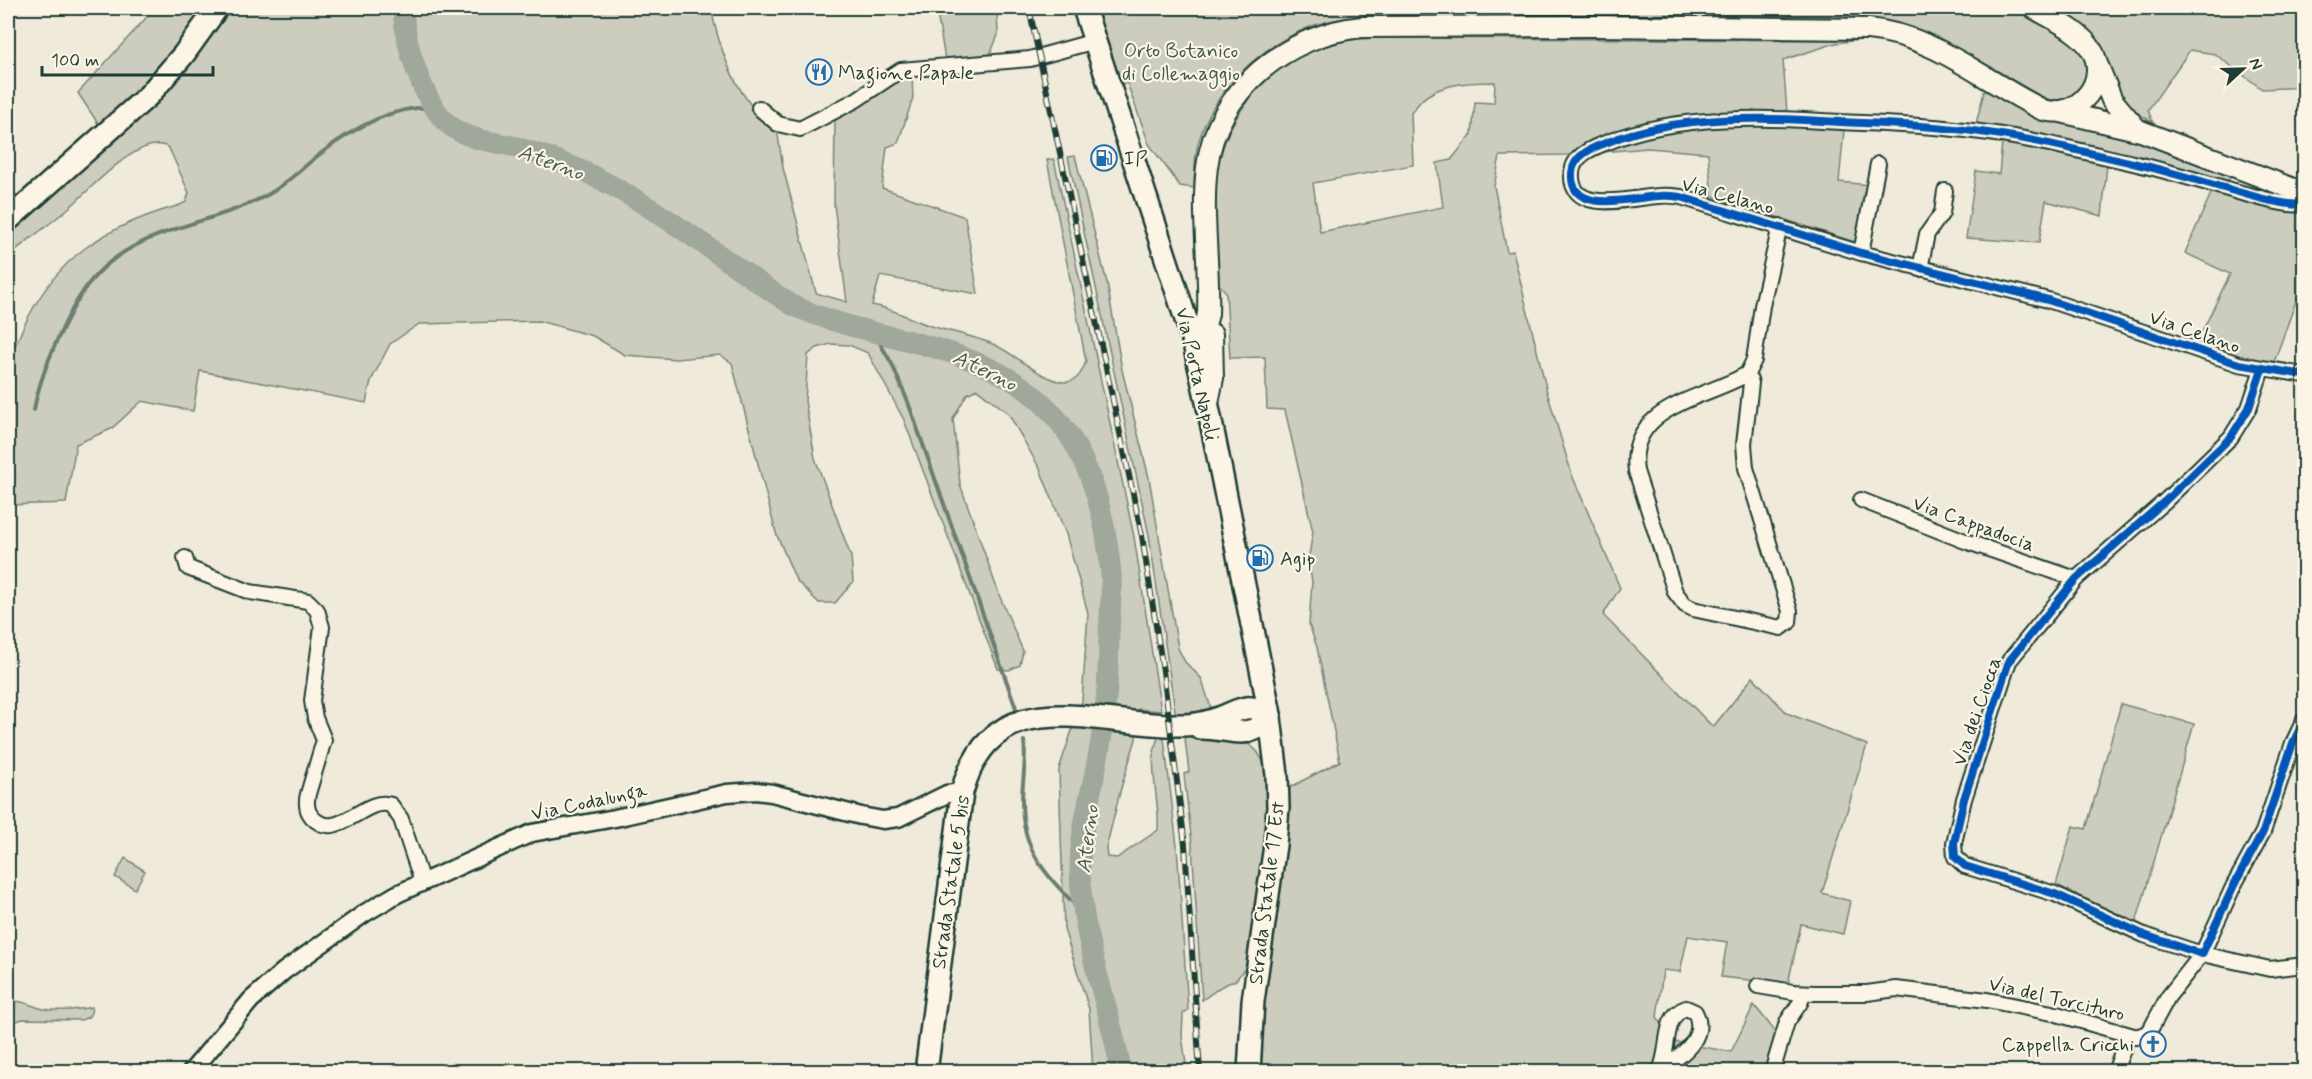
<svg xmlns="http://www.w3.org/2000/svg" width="2312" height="1079" font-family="Mynerve,sans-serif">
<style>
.green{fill:#cccdbf;stroke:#76857a;stroke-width:1.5;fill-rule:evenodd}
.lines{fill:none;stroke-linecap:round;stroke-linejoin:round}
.stream{stroke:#6c7d71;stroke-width:4}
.river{stroke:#9fa89a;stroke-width:21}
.minor-casing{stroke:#1f3d34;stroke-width:18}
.tertiary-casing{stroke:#1f3d34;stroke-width:21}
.secondary-casing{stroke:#1f3d34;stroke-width:24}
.primary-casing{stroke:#1f3d34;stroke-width:26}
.minor{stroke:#fcf5e5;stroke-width:14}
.tertiary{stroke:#fcf5e5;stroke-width:16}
.secondary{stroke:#fcf5e5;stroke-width:20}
.primary{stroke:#fcf5e5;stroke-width:21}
.rail-casing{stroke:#1f3d34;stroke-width:6}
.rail{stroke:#fcf5e5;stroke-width:4;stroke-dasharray:11;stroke-linecap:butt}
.cycleway-casing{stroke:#fcf5e5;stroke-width:11}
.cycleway{stroke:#0057b8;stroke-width:8}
.labels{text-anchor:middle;stroke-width:4.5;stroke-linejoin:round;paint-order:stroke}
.park-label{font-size:20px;fill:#425a50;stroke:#fcf5e5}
.poi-label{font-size:20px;fill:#1f3d34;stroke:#fcf5e5;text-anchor:start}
.street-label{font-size:20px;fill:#1f3d34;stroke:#fcf5e5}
.water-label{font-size:21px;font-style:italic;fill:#455d53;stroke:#fcf5e5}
</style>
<rect width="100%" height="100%" fill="#efeada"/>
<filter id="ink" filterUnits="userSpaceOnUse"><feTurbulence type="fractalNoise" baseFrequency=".0167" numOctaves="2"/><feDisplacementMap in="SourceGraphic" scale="12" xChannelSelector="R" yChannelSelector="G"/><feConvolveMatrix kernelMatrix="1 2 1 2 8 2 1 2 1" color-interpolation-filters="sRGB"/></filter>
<g filter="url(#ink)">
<!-- green -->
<g class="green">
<path d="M 155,8 L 209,8 L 152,80 L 101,128 L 78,93 Z"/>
<path d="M 228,8 L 711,8 C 718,43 731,83 756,111 C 762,117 770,123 777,129 L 783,168 L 816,293 L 847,302 L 834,205 L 835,117 L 894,79 L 912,76 L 913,98 L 898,143 L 887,147 L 882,188 L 965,217 L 978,294 L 880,276 L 872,305 C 892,308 908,318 928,325 C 950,332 974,336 995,345 C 1015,354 1043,381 1065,382 C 1078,382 1082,372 1086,361 L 1047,160 L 1054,159 L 1134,537 L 1161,711 L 1138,709 L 1136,739 L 1121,788 L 1106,848 L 1107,857 L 1117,858 L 1158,830 C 1161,800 1143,754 1163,730 L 1177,846 L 1188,1010 L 1183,1014 L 1182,1036 L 1187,1071 L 1093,1071 L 1089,1009 L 1064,929 L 1059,769 L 1082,701 L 1088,613 L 1066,534 L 1040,469 L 1008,413 L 977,389 L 967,394 L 953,419 L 960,484 L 1000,597 L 1023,651 L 1020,665 L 1009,670 L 998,669 L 904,420 L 868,353 L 849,345 L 831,344 L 817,348 L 808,355 L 805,401 L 815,458 L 851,557 L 853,582 L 835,603 L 819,603 L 796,580 L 776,533 L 732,363 L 720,355 L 676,359 L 625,355 L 593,336 L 539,321 L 419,324 L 390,344 L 371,381 L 366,403 L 200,371 L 193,411 L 142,401 L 111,429 L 76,444 L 66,503 L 8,505 C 8,472 8,438 8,405 C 8,392 5,376 8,364 C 10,353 18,341 22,330 C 56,256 104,227 180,205 L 186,202 L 189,193 L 169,148 C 142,130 89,191 70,207 C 50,224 28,240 8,256 L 8,231 L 78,171 L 204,42 Z"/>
<path d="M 936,8 L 997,8 L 998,35 L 989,57 L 945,59 Z"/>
<path d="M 1092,8 L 2016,8 C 2041,23 2102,48 2083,85 C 2076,96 2063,101 2050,100 C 2031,92 2012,79 1994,69 C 1949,42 1911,23 1858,16 C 1739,16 1619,16 1500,15 C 1468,15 1437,15 1405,16 C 1374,16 1345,15 1315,25 C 1262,44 1210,91 1197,148 C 1194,161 1195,175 1194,188 L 1180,186 L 1149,144 L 1127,83 L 1118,85 Z"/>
<path d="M 2052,8 L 2304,8 L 2304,87 L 2262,89 L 2215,54 L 2190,50 L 2148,110 L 2153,123 L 2124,104 L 2112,79 L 2104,51 L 2095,37 Z"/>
<path d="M 1377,38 L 1860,40 L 1836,43 L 1783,60 L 1788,125 L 1844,130 L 1839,182 L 1870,185 L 1855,242 L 1712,196 L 1708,153 L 1648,148 L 1567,155 L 1500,156 L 1494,186 L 1507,252 L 1513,251 L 1547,392 L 1572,475 L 1620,588 L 1603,615 L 1713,727 L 1753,677 L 1787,713 L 1867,745 L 1822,893 L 1850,901 L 1843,934 L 1801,924 L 1788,984 L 1721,977 L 1727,942 L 1688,936 L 1680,972 L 1663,970 L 1657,1017 L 1675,1042 L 1731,1052 L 1754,1005 L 1778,1035 L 1768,1071 L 1256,1071 L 1285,790 L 1340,761 L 1317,647 L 1309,625 L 1312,581 L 1308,561 L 1313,532 L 1285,410 L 1267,409 L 1265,357 L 1230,358 L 1226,292 L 1218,283 C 1217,247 1213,209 1217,173 C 1225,116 1269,64 1323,46 C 1340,40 1359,39 1377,38 ZM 1495,82 L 1494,103 L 1475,102 L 1472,134 L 1451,160 L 1437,163 L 1443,207 L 1320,232 L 1313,183 L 1413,165 L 1411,113 C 1416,107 1421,99 1428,95 C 1447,83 1473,82 1495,82 Z"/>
<path d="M 1985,88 L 2022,109 L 2125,134 L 2230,175 L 2230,178 L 2226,182 L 1976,124 Z"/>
<path d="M 2002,142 L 2107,164 L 2102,216 L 2046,201 L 2039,243 L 1966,238 L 1976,171 L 1999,174 Z"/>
<path d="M 1075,156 L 1107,283 L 1122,370 L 1149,478 L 1178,648 L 1185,662 L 1201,678 L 1213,714 L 1257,751 L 1263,761 L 1267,772 L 1269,810 L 1254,947 L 1245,968 L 1236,980 L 1222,986 L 1202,1000 L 1192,844 L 1184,774 L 1189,772 L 1184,731 L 1178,731 L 1149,535 L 1068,157 Z"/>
<path d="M 2212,191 L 2304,209 L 2304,301 L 2296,301 L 2273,365 L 2246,359 L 2197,342 L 2230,274 L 2185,253 Z"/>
<path d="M 2121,704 L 2194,724 L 2136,923 L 2056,885 L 2073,826 L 2086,829 Z"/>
<path d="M 125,858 L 145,871 L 135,889 L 115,877 Z"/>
<path d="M 13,1001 C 25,1001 33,1007 44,1009 C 60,1012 76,1010 92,1007 C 91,1016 89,1018 80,1020 L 22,1019 L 12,1023 L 8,1020 L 8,1003 Z"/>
</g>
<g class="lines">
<!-- stream -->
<g class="stream">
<path d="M 874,333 L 892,364 L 908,402 L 1017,711"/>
<path d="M 34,410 C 40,373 71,301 97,274 C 142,226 214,225 269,194 C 288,183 303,167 320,154 C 351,130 395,104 436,108"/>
<path d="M 1024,741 C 1027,761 1022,781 1022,801 C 1022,855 1049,877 1083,913"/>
</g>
<!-- river -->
<path class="river" d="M 403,8 C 404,41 422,101 448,124 C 466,140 495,142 517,147 C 540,154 563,162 585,172 C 659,207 724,261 792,305 C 867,340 955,339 1024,388 C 1083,430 1105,504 1111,575 C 1112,594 1110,614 1109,633 C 1109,667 1107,701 1102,734 C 1096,779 1080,823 1080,868 C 1080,939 1110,1003 1121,1072"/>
<!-- minor casing -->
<g class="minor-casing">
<g id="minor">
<path d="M 759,108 L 778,124 L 800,129 L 856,100 L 901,70 L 1030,59 L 1095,41"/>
<path d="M 2304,205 C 2282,205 2260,198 2238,192 C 2203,182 2168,171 2133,163 C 2080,151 2026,137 1973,131 C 1929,125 1885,124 1841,122 C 1769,117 1676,114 1608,142 C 1594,147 1573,155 1572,173 C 1569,217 1634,197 1659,196 C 1666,195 1674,196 1681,197 L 1861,253 L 2048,300 L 2239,364 L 2304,375"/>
<path d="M 1861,253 L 1878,164"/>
<path d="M 1920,269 L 1927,234 L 1942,213 L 1945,191"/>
<path d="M 2262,369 L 2249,408 L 2231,437 L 2165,501 L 2076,579 L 2009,661 L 1964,799 L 1954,843 L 1955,857 L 1965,866 L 2055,894 L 2144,935 L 2202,954 L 2234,885 L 2263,832 L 2293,743 L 2304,720"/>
<path d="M 1747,374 C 1705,399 1627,405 1636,471 L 1675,592 L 1685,605 L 1693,609 L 1781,628 L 1789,622 L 1790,611 L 1746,468 L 1744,444 L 1751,383 L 1747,374 L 1754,360 L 1762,306 L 1780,226"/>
<path d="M 1861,500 L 1965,541 L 2076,579"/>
<path d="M 185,558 L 188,568 L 250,592 L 308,601 L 317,610 L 322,627 L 312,701 L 315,718 L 324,740 L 308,794 C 306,802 306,810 312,817 C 337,844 365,795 391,805 L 401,819 L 422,882"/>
<path d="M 1758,986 L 1793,992 L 1815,993 L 1867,993 L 1896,989 L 1987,1000 L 2057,1014 L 2137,1037 L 2149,1032 L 2168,997 L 2202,954 L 2270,969 L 2304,965"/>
<path d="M 1686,1008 L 1695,1012 C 1709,1039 1678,1057 1659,1072 C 1671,1052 1661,1016 1686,1008 Z"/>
<path d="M 1772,1072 L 1787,1022 L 1800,1003 L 1804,993"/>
<path d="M 2115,1072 L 2128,1035"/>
</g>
</g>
<!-- tertiary casing -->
<g class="tertiary-casing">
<path id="tertiary" d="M 191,1072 L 251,1000 L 284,971 L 365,913 L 397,894 L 532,833 L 615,818 L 727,793 L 756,791 L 772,793 L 861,816 L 883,820 L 898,818 L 947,794 L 962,792"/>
</g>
<!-- secondary casing -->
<g class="secondary-casing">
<g id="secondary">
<path d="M 2098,66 L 2112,100 L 2135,127"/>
<path d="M 2057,111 L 2141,131 L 2304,193"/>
<path d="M 1212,338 L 1210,344 L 1205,347 L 1194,344 L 1204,329 L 1208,314 C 1210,265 1201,215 1207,167 C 1216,90 1288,34 1362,27 L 1597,26 L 1868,29 C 1935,35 1985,82 2043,110 C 2078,120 2111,80 2091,49 C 2079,30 2052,19 2034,8"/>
<path d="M 1208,403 L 1213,378 L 1212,334"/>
</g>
</g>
<!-- primary casing -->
<g class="primary-casing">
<g id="primary">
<path d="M 1084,8 L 1194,344 L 1206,397 L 1269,709 L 1277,775 L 1278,807 L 1275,845 L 1253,1001 L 1249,1072"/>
<path d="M 8,220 L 149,95 L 184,54 L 217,8"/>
<path d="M 1200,728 C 1229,727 1251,744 1270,715"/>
<path d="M 926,1072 L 962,792 C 994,676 1098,728 1183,725 C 1196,725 1208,722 1219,718 C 1241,710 1247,701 1270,715"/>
</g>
</g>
<!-- minor -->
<use href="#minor" class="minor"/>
<!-- tertiary -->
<use href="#tertiary" class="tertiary"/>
<!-- secondary -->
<use href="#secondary" class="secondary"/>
<!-- primary -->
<use href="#primary" class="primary"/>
<!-- rail casing -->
<g class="rail-casing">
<path id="rail" d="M 1029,8 L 1142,536 L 1163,671 L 1185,845 L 1200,1072"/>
</g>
<!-- rail -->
<use href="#rail" class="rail"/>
<!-- cycleway casing -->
<g class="cycleway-casing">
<g id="cycleway">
<path d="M 2304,205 C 2282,205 2260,198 2238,192 C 2203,182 2168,171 2133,163 C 2080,151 2026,137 1973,131 C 1929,125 1885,124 1841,122 C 1769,117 1676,114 1608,142 C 1594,147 1573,155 1572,173 C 1569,217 1634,197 1659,196 C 1666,195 1674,196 1681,197 L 1861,253 L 2048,300 L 2239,364 L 2304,375"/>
<path d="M 2262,369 L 2249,408 L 2231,437 L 2165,501 L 2076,579 L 2009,661 L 1964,799 L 1954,843 L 1955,857 L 1965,866 L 2055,894 L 2144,935 L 2202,954 L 2234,885 L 2263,832 L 2293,743 L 2304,720"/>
</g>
</g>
<!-- cycleway -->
<use href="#cycleway" class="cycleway"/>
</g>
</g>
<!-- icons -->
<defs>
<g id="restaurant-ring" transform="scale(1.35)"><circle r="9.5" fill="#fcf5e5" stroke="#1f6fb2" stroke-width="1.5"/><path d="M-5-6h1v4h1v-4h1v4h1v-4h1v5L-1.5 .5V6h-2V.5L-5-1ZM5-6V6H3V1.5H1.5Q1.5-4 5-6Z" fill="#1f6fb2"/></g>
<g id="fuel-ring" transform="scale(1.35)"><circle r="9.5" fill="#fcf5e5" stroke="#1f6fb2" stroke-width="1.5"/><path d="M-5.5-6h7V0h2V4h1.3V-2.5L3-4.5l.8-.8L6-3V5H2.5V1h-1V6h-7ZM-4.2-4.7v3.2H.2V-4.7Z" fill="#1f6fb2"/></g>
<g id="church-ring" transform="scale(1.35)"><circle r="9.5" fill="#fcf5e5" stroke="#1f6fb2" stroke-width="1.5"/><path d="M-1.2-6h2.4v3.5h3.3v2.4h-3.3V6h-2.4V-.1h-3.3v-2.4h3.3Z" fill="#1f6fb2"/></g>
</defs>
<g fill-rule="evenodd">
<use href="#restaurant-ring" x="819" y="72"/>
<use href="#fuel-ring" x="1104" y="158"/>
<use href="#fuel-ring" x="1260" y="558"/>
<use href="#church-ring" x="2153" y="1044"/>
</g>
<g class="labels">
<!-- park labels -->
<g class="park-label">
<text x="1181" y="57">Orto Botanico<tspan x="1181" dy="23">di Collemaggio</tspan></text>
</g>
<!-- poi labels -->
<g class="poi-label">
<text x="838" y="79">Magione Papale</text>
<text x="1124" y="165">IP</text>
<text x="1280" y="565">Agip</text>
<text x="2134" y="1051" text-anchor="end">Cappella Cricchi</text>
</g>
<!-- street labels -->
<g class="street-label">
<text transform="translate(1728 195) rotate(15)" y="7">Via Celano</text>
<text transform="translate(2195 331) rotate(19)" y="7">Via Celano</text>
<text transform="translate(1198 374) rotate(77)" y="7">Via Porta Napoli</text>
<text transform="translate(1974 523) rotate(20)" y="7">Via Cappadocia</text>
<text transform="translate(1976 711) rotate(-71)" y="7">Via dei Ciocca</text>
<text transform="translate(589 801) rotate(-12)" y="7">Via Codalunga</text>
<text transform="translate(950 882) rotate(-82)" y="7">Strada Statale 5 bis</text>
<text transform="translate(1266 893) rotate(-83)" y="7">Strada Statale 17 Est</text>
<text transform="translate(2057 998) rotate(13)" y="7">Via del Torcituro</text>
</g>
<!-- water labels -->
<g class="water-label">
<text transform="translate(551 162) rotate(20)" y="7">Aterno</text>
<text transform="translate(985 370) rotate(26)" y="7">Aterno</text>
<text transform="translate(1087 839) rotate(-83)" y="7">Aterno</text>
</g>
</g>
<!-- margin -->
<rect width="2312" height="1079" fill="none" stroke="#fcf5e5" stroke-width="30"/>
<rect x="15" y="15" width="2282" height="1049" fill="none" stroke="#1f3d34" stroke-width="2" filter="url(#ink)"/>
<!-- north arrow -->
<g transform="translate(2243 69) rotate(68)" stroke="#fcf5e5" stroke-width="4.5" paint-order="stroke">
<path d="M0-4.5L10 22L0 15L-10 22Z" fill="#1f3d34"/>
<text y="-9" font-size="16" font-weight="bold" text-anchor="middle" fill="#1f3d34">N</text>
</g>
<!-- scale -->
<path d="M42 66v9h171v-9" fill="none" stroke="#1f3d34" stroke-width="3"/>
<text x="51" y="66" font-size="18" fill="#1f3d34" stroke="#fcf5e5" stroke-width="4.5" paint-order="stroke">100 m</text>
</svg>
